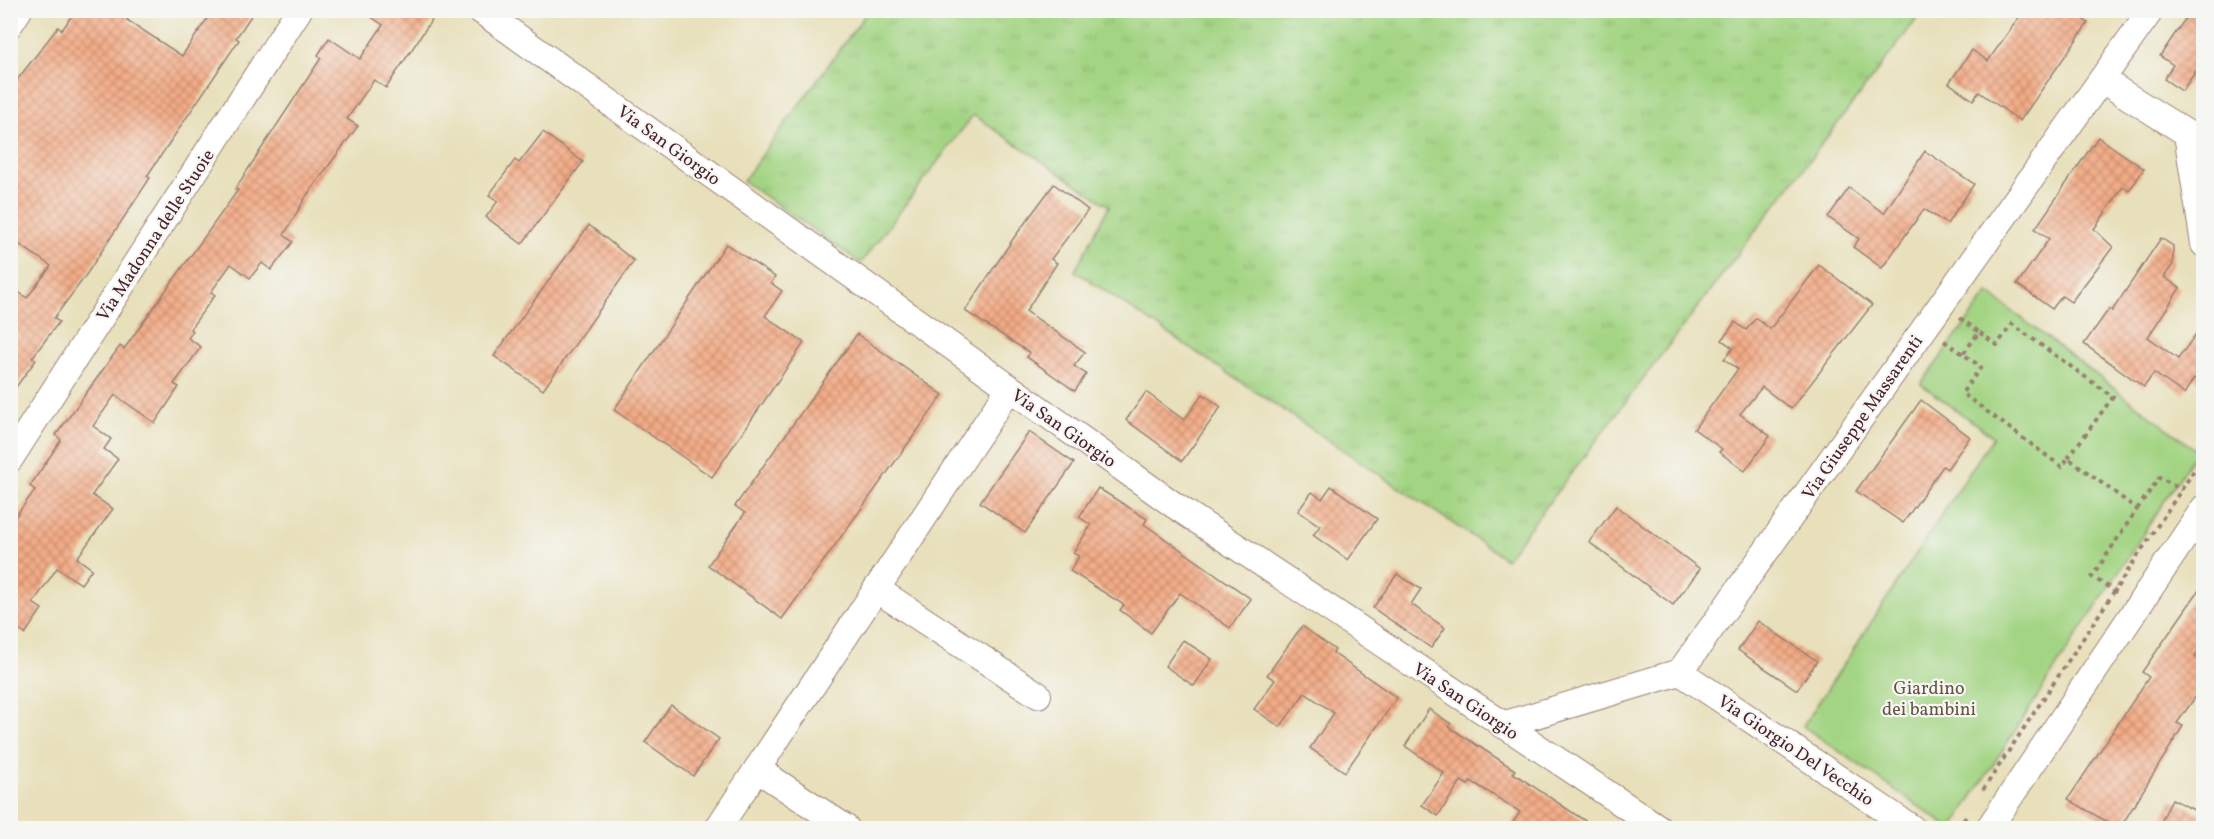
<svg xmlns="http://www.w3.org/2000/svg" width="2214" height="839" font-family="Vollkorn,serif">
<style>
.grass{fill:url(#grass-tufts);stroke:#767a57;stroke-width:1.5}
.park{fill:#a3d483;stroke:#767a57;stroke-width:1.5}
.building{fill:url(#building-cross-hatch)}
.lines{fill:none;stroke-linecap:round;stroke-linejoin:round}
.street-casing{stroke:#998073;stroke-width:28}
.path{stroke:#998073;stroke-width:4;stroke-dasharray:4.5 4.5;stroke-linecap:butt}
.street{stroke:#fff;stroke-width:26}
.labels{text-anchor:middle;stroke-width:4.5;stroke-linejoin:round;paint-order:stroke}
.street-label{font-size:18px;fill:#4a1f2b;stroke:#f6f6f2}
.park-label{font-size:18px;fill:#655545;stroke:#f6f6f2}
</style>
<defs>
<pattern id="grass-tufts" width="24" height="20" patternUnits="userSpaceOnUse" patternTransform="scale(1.5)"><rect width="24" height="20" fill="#a3d483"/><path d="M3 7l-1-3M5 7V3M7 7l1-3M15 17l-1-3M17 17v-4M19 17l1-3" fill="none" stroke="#8eb671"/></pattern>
<pattern id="building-cross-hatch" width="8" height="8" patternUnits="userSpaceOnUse" patternTransform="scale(1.5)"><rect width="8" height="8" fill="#f3ac86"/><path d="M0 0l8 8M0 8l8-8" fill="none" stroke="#c78b6e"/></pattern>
</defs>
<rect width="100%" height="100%" fill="#f6f6f2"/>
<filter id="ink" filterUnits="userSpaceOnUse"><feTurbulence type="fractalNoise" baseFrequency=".0167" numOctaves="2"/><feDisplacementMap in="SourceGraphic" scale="12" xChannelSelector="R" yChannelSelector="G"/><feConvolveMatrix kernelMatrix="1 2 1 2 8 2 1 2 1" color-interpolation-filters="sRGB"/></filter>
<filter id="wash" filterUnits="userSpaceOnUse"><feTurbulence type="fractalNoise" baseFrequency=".008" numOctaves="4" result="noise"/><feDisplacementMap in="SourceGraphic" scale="24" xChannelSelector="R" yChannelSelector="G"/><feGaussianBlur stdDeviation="1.35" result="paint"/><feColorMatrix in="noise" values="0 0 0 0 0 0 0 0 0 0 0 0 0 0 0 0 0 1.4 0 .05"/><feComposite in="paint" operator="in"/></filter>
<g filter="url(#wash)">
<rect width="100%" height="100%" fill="#e8e0bb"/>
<!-- grass -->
<path class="grass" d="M 868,11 L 868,10 L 1923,11 L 1506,559 L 1075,271 L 1109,206 L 973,115 L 861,263 L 743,181 Z"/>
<!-- park -->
<path class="park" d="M 1988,293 L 2197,451 L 1952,828 L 1950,828 L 1803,726 L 1993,437 L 1921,384 Z"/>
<g id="blocks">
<!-- building -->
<g class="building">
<path d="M 76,10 L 134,10 L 127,20 L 182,56 L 213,10 L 255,10 L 236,38 L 239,40 L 147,176 L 150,178 L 84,278 L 54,318 L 59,322 L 32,358 L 36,360 L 10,395 L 10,286 L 27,298 L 51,266 L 10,238 L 10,89 L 58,27 L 62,30 Z"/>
<path d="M 361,10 L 421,10 L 433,18 L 386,88 L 374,80 L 347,119 L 358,126 L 307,195 L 284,235 L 293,242 L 271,270 L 262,263 L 250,278 L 231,264 L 211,292 L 215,295 L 190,329 L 193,331 L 188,338 L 201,347 L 174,384 L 179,387 L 155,423 L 115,395 L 93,426 L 111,439 L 104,449 L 118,459 L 92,495 L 113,509 L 77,558 L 92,569 L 81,584 L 57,568 L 33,603 L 42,609 L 25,634 L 10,624 L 10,524 L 35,490 L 30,486 L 61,440 L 56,435 L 120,346 L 124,349 L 238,190 L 235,189 L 321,58 L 318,55 L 329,38 L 360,59 L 383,25 Z"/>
<path d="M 2024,10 L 2070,10 L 2088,23 L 2020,121 L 1979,92 L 1973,100 L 1949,83 L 1972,50 L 1988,61 Z"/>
<path d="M 2191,10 L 2204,10 L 2204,60 L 2182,91 L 2164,79 L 2173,65 L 2160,56 Z"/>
<path d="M 543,132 L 583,162 L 522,244 L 486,217 L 498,201 L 489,195 L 515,160 L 519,163 Z"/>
<path d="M 2098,137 L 2144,169 L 2129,191 L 2123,187 L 2094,229 L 2113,247 L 2071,302 L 2062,296 L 2052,309 L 2017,284 L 2049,239 L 2035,229 Z"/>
<path d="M 1925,151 L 1974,184 L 1947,224 L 1924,209 L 1882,268 L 1853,247 L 1859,239 L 1828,217 L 1849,188 L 1884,213 Z"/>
<path d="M 1054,184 L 1088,210 L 1051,259 L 1057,263 L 1026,311 L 1085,352 L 1074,366 L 1086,374 L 1075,391 L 1027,357 L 1030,353 L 965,311 L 1013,239 Z"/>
<path d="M 589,225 L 634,261 L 543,390 L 494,356 Z"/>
<path d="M 2161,238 L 2173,246 L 2173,264 L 2164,277 L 2180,288 L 2148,337 L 2178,359 L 2204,323 L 2204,385 L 2194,378 L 2184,394 L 2154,373 L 2144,387 L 2084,344 L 2109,309 L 2112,311 Z"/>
<path d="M 726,244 L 775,277 L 771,283 L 782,291 L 765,316 L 804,343 L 712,477 L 614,410 Z"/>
<path d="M 1819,265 L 1872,305 L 1791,409 L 1762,387 L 1740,414 L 1770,436 L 1745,471 L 1719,452 L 1722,449 L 1694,429 L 1738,369 L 1724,359 L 1733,348 L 1722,340 L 1735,322 L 1746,330 L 1756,318 L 1770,329 Z"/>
<path d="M 857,334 L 943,395 L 782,619 L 708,565 L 745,513 L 735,506 Z"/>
<path d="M 1146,392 L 1184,420 L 1203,394 L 1221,407 L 1182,461 L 1126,420 Z"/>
<path d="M 1921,400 L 1970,437 L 1947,469 L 1943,466 L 1903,523 L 1856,491 Z"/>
<path d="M 1029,432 L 1074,463 L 1025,533 L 980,502 Z"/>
<path d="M 1331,486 L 1377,519 L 1348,560 L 1313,535 L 1320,526 L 1298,511 L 1312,492 L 1322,499 Z"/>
<path d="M 1098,488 L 1147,519 L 1144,524 L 1251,599 L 1230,628 L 1180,593 L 1151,633 L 1120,610 L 1124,605 L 1070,571 L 1079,556 L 1073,553 L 1091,525 L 1079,517 Z"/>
<path d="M 1616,506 L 1700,569 L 1673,605 L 1589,542 Z"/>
<path d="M 1397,574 L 1421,589 L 1411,604 L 1445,628 L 1431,648 L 1373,608 Z"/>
<path d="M 2204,583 L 2204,643 L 2195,657 L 2204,663 L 2204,685 L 2177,723 L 2183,726 L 2120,828 L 2117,828 L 2068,799 L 2149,677 L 2142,672 Z"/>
<path d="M 1758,621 L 1817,661 L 1797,690 L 1738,650 Z"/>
<path d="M 1302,626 L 1335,650 L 1333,653 L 1397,698 L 1345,772 L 1310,748 L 1334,713 L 1305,693 L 1280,727 L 1254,709 L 1275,680 L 1267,675 Z"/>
<path d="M 1183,640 L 1212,659 L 1194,686 L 1165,666 Z"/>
<path d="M 671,705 L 719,739 L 693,776 L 645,742 Z"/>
<path d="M 1429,709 L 1451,724 L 1449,727 L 1515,770 L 1513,773 L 1596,828 L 1509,828 L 1520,812 L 1471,781 L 1468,785 L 1461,781 L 1438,816 L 1422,805 L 1444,773 L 1405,746 Z"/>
<path d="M 2172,799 L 2204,815 L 2204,828 L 2158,828 Z"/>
</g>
</g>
</g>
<g filter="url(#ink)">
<use href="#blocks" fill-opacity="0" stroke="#998073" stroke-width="1.5"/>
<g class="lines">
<!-- street casing -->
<g class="street-casing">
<g id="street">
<path d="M 480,10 L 1174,505 L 1659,828"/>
<path d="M 10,24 L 19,10"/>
<path d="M 2102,80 L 2204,144"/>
<path d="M 2187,134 L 2204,244"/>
<path d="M 10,459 L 299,10"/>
<path d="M 876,589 L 1038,695"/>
<path d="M 1680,672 L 1912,828"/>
<path d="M 1502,725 L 1680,672 L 2151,10"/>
<path d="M 757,769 L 846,828"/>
<path d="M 718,828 L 1009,389"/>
<path d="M 1989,828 L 2204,508"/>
</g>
</g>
<!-- path -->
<g class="path">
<path d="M 1960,318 L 1979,332"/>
<path d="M 1944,341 L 1963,354"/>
<path d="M 2068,458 L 2113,397 L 2012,324 L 1997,345 L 1979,332 L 1963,354 L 1981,367 L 1962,393 L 2062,467 L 2068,458 L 2137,509 L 2092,577 L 2120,594"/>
<path d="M 2137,509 L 2160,477 L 2181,490"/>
<path d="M 1983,790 L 2201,460"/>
<path d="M 1958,828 L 1968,814"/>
</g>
<!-- street -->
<use href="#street" class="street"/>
</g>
</g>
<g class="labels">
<!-- street labels -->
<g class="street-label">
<text transform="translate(669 145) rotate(36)" y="6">Via San Giorgio</text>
<text transform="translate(155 235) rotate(-57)" y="6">Via Madonna delle Stuoie</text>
<text transform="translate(1862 417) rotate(-55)" y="6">Via Giuseppe Massarenti</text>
<text transform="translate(1064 428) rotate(35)" y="6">Via San Giorgio</text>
<text transform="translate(1466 701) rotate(34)" y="6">Via San Giorgio</text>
<text transform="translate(1796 750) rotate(34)" y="6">Via Giorgio Del Vecchio</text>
</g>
<!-- park labels -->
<g class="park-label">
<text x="1929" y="694">Giardino<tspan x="1929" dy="21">dei bambini</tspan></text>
</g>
</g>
<!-- margin -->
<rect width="2214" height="839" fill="none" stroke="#f6f6f2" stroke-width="36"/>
</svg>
